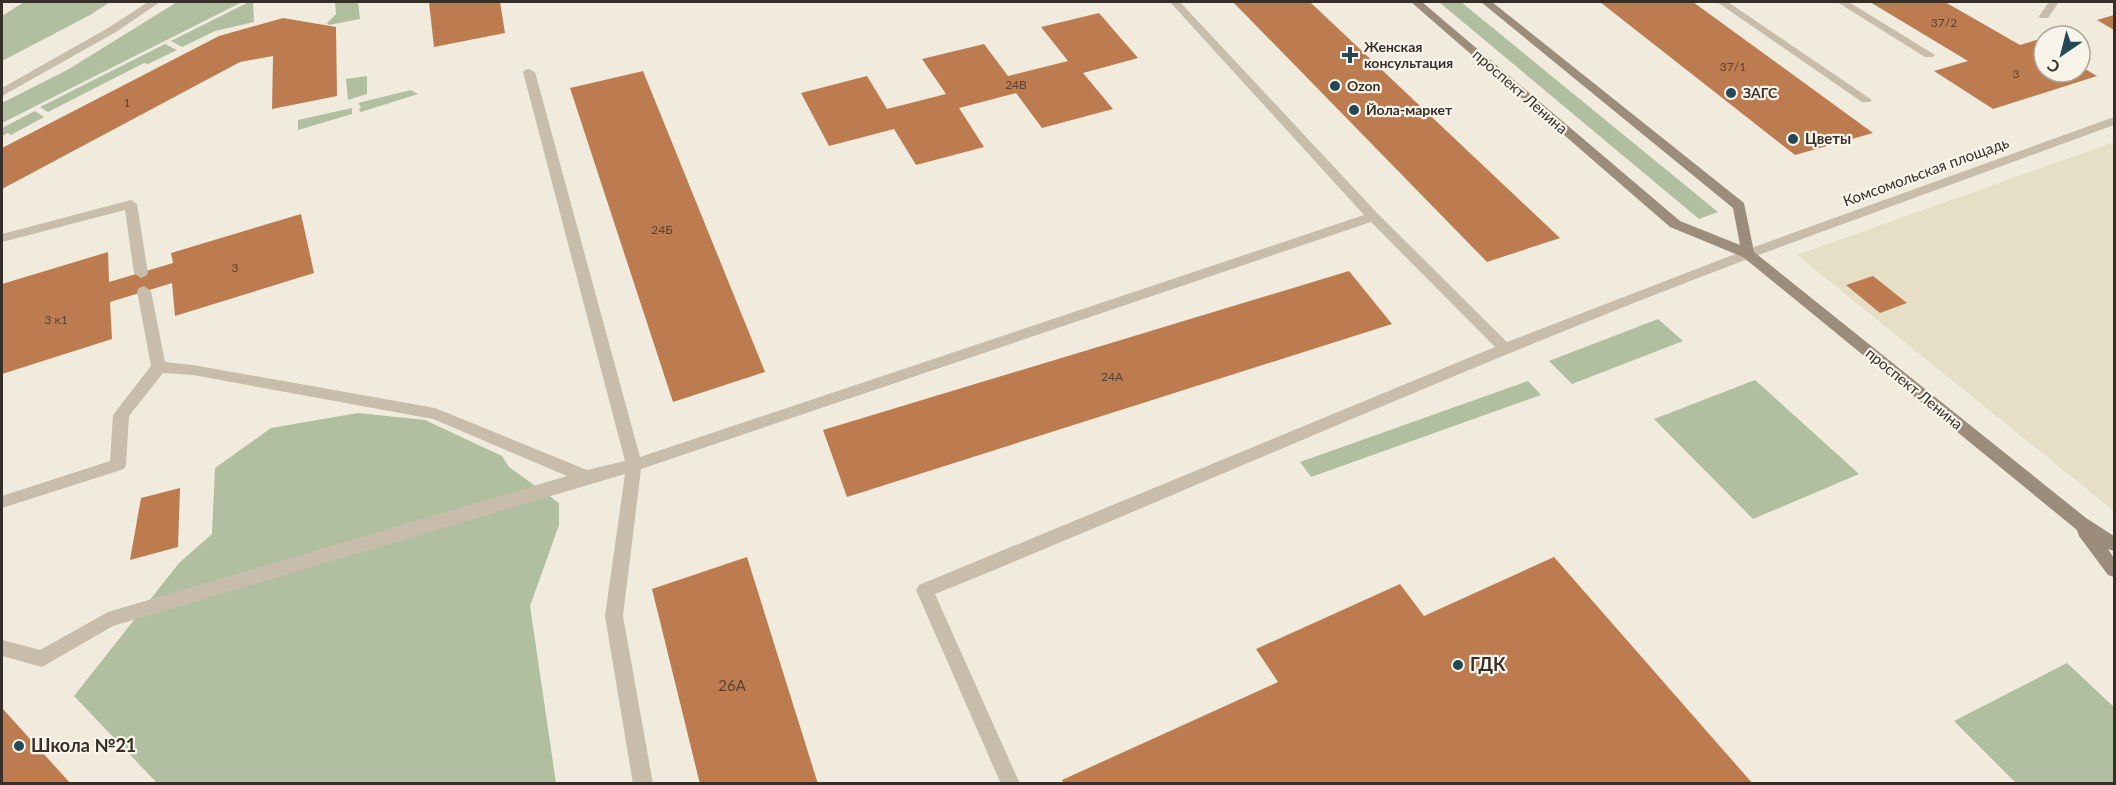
<svg xmlns="http://www.w3.org/2000/svg" width="2116" height="785" font-family="Lato,sans-serif">
<style>
.green{fill:#afbf9f}
.plaza{fill:#e7dec6}
.building{fill:#bd7c50}
.lines{fill:none;stroke-linecap:round;stroke-linejoin:round}
.service{fill:#c8bdab;fill-rule:evenodd}
.minor{fill:#c8bdab;fill-rule:evenodd}
.tertiary{fill:#c8bdab;fill-rule:evenodd}
.secondary{fill:#9b8c7c;fill-rule:evenodd}
.poi-dot{fill:#224955;stroke:#f8f4ea;stroke-width:2}
.labels{text-anchor:middle;stroke-width:4.5;stroke-linejoin:round;paint-order:stroke}
.number-label{font-size:12px;fill:#584233}
.far-poi-label{font-size:14px;font-weight:bold;fill:#362f29;stroke:#f8f4ea;text-anchor:start}
.street-label{font-size:15px;fill:#362f29;stroke:#f8f4ea}
.poi-label{font-size:15px;font-weight:bold;fill:#362f29;stroke:#f8f4ea;text-anchor:start}
.near-number-label{font-size:15px;fill:#584233}
.near-poi-label{font-size:18px;font-weight:bold;fill:#362f29;stroke:#f8f4ea;text-anchor:start}
</style>
<rect width="100%" height="100%" fill="#f1ebde"/>
<!-- green -->
<g class="green">
<path d="M 24,2 L 110,2 L 90,15 L 2,61 L 2,16 Z"/>
<path d="M 177,2 L 242,2 L 2,123 L 2,103 L 69,69 Z"/>
<path d="M 249,2 L 253,2 L 254,22 L 215,31 L 182,47 L 171,41 Z"/>
<path d="M 335,2 L 358,2 L 360,19 L 329,25 L 327,23 L 336,14 Z"/>
<path d="M 1439,2 L 1461,2 L 1718,212 L 1699,219 Z"/>
<path d="M 165,44 L 177,50 L 148,64 L 144,63 L 48,112 L 40,107 Z"/>
<path d="M 367,76 L 367,94 L 348,100 L 346,79 Z"/>
<path d="M 411,90 L 418,94 L 361,112 L 359,110 L 361,107 L 358,103 Z"/>
<path d="M 352,108 L 352,114 L 298,130 L 298,120 Z"/>
<path d="M 35,111 L 44,117 L 11,135 L 8,133 L 2,136 L 2,128 Z"/>
<path d="M 1658,319 L 1683,341 L 1572,384 L 1549,361 Z"/>
<path d="M 1755,380 L 1859,474 L 1753,519 L 1654,419 Z"/>
<path d="M 1528,381 L 1541,395 L 1311,477 L 1300,462 Z"/>
<path d="M 358,413 L 425,420 L 502,456 L 509,467 L 559,503 L 559,525 L 530,606 L 556,783 L 157,783 L 74,696 L 179,563 L 212,534 L 215,468 L 271,428 Z"/>
<path d="M 2067,663 L 2114,707 L 2114,783 L 2016,783 L 1954,721 Z"/>
</g>
<!-- plaza -->
<path class="plaza" d="M 2114,142 L 2114,511 L 1797,255 Z"/>
<!-- building -->
<g class="building">
<path d="M 429,2 L 500,2 L 505,33 L 434,47 Z"/>
<path d="M 1233,2 L 1310,2 L 1560,238 L 1487,262 Z"/>
<path d="M 1600,2 L 1693,2 L 1873,133 L 1795,155 Z"/>
<path d="M 1870,2 L 1945,2 L 2020,45 L 2036,40 L 2044,45 L 2044,72 L 2080,72 L 2080,66 L 2097,76 L 1993,109 L 1934,71 L 1968,61 Z"/>
<path d="M 1099,13 L 1138,58 L 1083,73 L 1113,109 L 1042,128 L 1016,93 L 959,108 L 984,147 L 916,165 L 894,129 L 829,146 L 801,93 L 867,76 L 887,109 L 946,94 L 922,59 L 984,44 L 1008,76 L 1068,61 L 1041,27 Z"/>
<path d="M 2114,15 L 2114,30 L 2097,20 Z"/>
<path d="M 283,18 L 336,27 L 337,96 L 272,109 L 273,56 L 240,62 L 2,189 L 2,148 L 219,36 Z"/>
<path d="M 643,71 L 765,372 L 673,402 L 570,88 Z"/>
<path d="M 301,214 L 314,273 L 175,316 L 172,283 L 110,302 L 112,339 L 2,374 L 2,284 L 108,252 L 109,282 L 173,263 L 171,253 Z"/>
<path d="M 1349,271 L 1392,324 L 847,497 L 823,430 Z"/>
<path d="M 1873,276 L 1907,303 L 1880,313 L 1846,285 Z"/>
<path d="M 180,488 L 178,547 L 130,560 L 141,498 Z"/>
<path d="M 747,557 L 818,784 L 700,784 L 652,589 Z"/>
<path d="M 1554,557 L 1753,784 L 1064,784 L 1062,780 L 1278,682 L 1256,649 L 1400,584 L 1424,616 Z"/>
<path d="M 2,708 L 71,784 L 2,784 Z"/>
</g>
<g class="lines">
<!-- service -->
<g class="service">
<path d="M 1170,2 L 1180,2 L 1378,214 L 1507,342 L 1743,251 L 1753,251 L 1755,254 L 1753,257 C 1477,361 1208,483 935,594 L 1020,784 L 1001,784 L 916,590 L 919,585 L 1495,347 L 1371,222 L 641,469 L 623,616 L 653,784 L 633,784 L 605,616 L 625,474 L 113,626 L 42,667 L 2,656 L 2,640 L 40,650 L 108,612 L 567,476 L 433,419 L 193,375 L 163,373 L 129,416 L 126,465 L 124,469 L 2,508 L 2,496 L 110,461 L 113,415 L 151,366 L 137,291 L 139,288 L 144,286 L 151,291 L 165,362 L 193,365 L 435,408 L 587,470 L 625,461 L 523,72 L 525,70 L 529,69 L 535,72 L 640,457 L 1364,215 Z"/>
<path d="M 1717,2 L 1728,2 L 1872,100 L 1870,102 L 1862,102 Z"/>
<path d="M 1837,2 L 1849,2 L 1935,55 L 1933,57 L 1925,57 Z"/>
<path d="M 2049,2 L 2059,2 L 2048,18 L 2040,18 L 2039,16 Z"/>
<path d="M 131,200 L 137,204 L 148,273 L 146,276 L 141,278 L 134,273 L 125,210 L 2,242 L 2,234 Z"/>
</g>
<!-- minor -->
<path class="minor" d="M 2114,117 L 2114,125 L 1753,257 L 1743,257 L 1741,254 L 1743,251 Z"/>
<!-- tertiary -->
<path class="tertiary" d="M 148,2 L 160,2 L 116,32 L 2,96 L 2,88 L 108,28 Z"/>
<!-- secondary -->
<path class="secondary" d="M 1411,2 L 1422,2 L 1680,221 L 1740,245 L 1733,208 L 1481,2 L 1492,2 L 1744,203 L 1754,252 L 2086,518 L 2114,536 L 2114,551 L 2108,549 L 2114,558 L 2114,577 L 2108,575 L 2079,536 L 2077,530 L 1743,257 L 1670,227 Z"/>
</g>
<!-- markers -->
<g class="poi-dot">
<path d="M1347 46h6v6h6v6h-6v6h-6v-6h-6v-6h6z"/>
<circle cx="1335" cy="86" r="6"/>
<circle cx="1731" cy="93" r="6"/>
<circle cx="1354" cy="110" r="6"/>
<circle cx="1793" cy="139" r="6"/>
<circle cx="1458" cy="665" r="6"/>
<circle cx="19" cy="746" r="6"/>
</g>
<g class="labels">
<!-- number labels -->
<g class="number-label">
<text x="1944" y="27">37/2</text>
<text x="1733" y="71">37/1</text>
<text x="2016" y="78">3</text>
<text x="1016" y="89">24В</text>
<text x="127" y="107">1</text>
<text x="662" y="234">24Б</text>
<text x="235" y="272">3</text>
<text x="56" y="324">3 к1</text>
<text x="1112" y="381">24А</text>
</g>
<!-- far-poi labels -->
<g class="far-poi-label">
<text x="1364" y="52">Женская<tspan x="1364" dy="16">консультация</tspan></text>
<text x="1347" y="91">Ozon</text>
<text x="1743" y="98">ЗАГС</text>
<text x="1366" y="115">Йола-маркет</text>
</g>
<!-- street labels -->
<g class="street-label">
<text transform="translate(1520 92) rotate(41)" y="5">проспект Ленина</text>
<text transform="translate(1926 172) rotate(-20)" y="5">Комсомольская площадь</text>
<text transform="translate(1914 389) rotate(39)" y="5">проспект Ленина</text>
</g>
<!-- poi labels -->
<g class="poi-label">
<text x="1805" y="144">Цветы</text>
</g>
<!-- near-number labels -->
<g class="near-number-label">
<text x="732" y="691">26А</text>
</g>
<!-- near-poi labels -->
<g class="near-poi-label">
<text x="1470" y="671">ГДК</text>
<text x="31" y="752">Школа №21</text>
</g>
</g>
<!-- border -->
<rect width="2116" height="785" fill="none" stroke="#362f29" stroke-width="6"/>
<!-- north arrow -->
<g transform="translate(2062 54) rotate(215)"><circle r="28" fill="#f8f4ea" stroke="#aaa59d" stroke-width="1.5"/>
<path d="M0-4.5L10 22L0 15L-10 22Z" fill="#224955"/>
<text y="-9" font-size="16" font-weight="bold" text-anchor="middle" fill="#362f29">С</text>
</g>
</svg>
